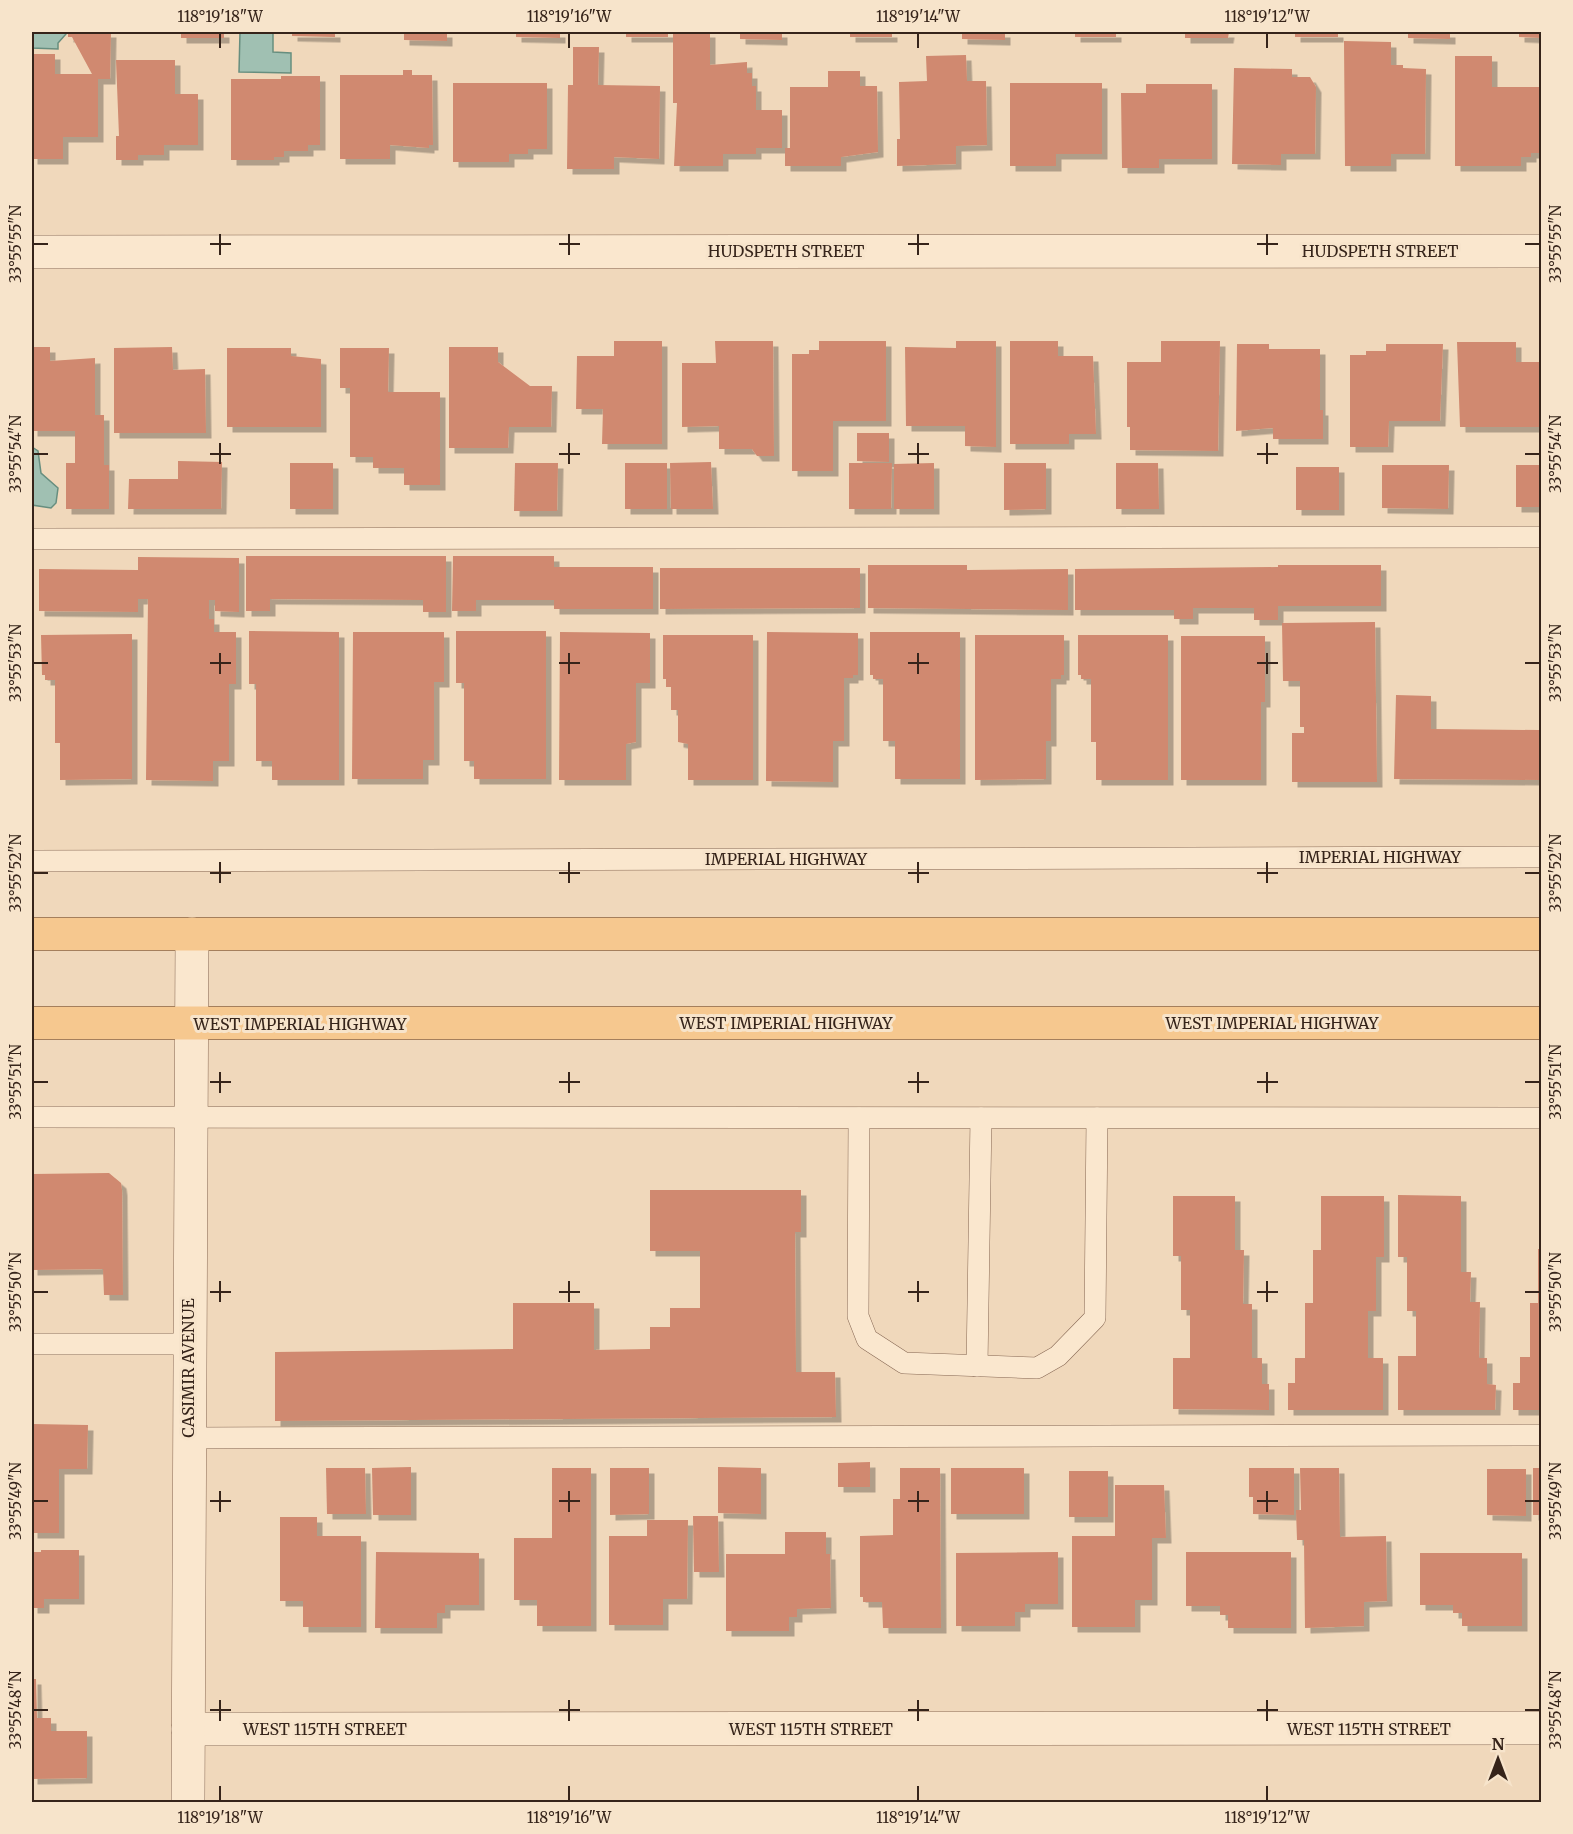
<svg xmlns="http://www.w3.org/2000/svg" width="1573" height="1834" font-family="Merriweather,serif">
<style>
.water{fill:#a0c0b2;stroke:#678e7f;stroke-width:1.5}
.building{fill:#d0896f;filter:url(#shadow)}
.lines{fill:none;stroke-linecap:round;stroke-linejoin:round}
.service-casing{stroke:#876854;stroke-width:22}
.minor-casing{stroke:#876854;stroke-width:34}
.primary-casing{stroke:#543729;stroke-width:34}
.service{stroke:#fae7ce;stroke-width:21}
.minor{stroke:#fae7ce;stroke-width:33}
.primary{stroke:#f6c88f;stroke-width:33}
.ticks{fill:none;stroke:#36241a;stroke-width:2}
.labels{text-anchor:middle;stroke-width:6;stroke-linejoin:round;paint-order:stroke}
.street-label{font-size:16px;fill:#36241a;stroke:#f7e4cb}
.neatline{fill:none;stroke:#36241a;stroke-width:2}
.ticks-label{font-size:15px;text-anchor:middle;fill:#36241a}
</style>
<defs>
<filter id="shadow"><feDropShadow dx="5.5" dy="5.5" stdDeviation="0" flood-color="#0004"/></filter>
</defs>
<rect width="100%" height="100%" fill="#f0d8bb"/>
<!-- water -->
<g class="water">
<path d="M 32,32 L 66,32 L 66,34 L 58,43 L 58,49 L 32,48 Z"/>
<path d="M 240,32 L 273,32 L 273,52 L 291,53 L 291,73 L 239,72 Z"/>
<path d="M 32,447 L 38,451 L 41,473 L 58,488 L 56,503 L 51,508 L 32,505 Z"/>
</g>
<!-- building -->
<g class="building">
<path d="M 68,32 L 111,32 L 110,79 L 98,79 L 98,137 L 63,137 L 63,159 L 32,159 L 32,54 L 55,54 L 55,74 L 92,74 L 72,37 L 68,37 Z"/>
<rect x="181" y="32" width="43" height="6"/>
<path d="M 292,32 L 335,32 L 335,37 L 292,36 Z"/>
<path d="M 404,32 L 447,32 L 447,41 L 404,40 Z"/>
<path d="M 516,32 L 560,32 L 560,38 L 516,37 Z"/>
<rect x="626" y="32" width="42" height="5"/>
<path d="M 673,32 L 710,32 L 710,65 L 747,62 L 747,73 L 752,73 L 752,86 L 756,86 L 756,110 L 782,110 L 782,148 L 756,148 L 756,154 L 723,154 L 723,166 L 674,166 L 677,103 L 673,103 Z"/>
<path d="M 740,32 L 782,32 L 782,40 L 740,39 Z"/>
<rect x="850" y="32" width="42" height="5"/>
<path d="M 962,32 L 1005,32 L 1005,40 L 962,39 Z"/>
<rect x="1075" y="32" width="41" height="5"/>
<path d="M 1185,32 L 1229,32 L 1228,38 L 1185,38 Z"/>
<rect x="1295" y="32" width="43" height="5"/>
<path d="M 1408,32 L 1450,32 L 1450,39 L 1408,38 Z"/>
<path d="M 1519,32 L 1542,32 L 1542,38 L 1519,37 Z"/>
<path d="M 1344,41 L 1391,42 L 1391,65 L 1403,65 L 1403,68 L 1426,69 L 1425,154 L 1391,154 L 1391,166 L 1345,166 Z"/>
<path d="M 573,47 L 599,47 L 598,85 L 660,86 L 659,159 L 614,157 L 614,169 L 567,169 L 568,85 L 573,85 Z"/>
<path d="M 966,55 L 967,81 L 986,81 L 987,145 L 956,146 L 956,164 L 897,166 L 897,139 L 900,139 L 899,82 L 927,81 L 926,56 Z"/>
<path d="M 1455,56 L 1492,56 L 1492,87 L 1542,87 L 1542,153 L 1531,153 L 1531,157 L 1521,157 L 1521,166 L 1455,166 Z"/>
<path d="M 116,60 L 175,60 L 175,94 L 198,94 L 198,145 L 164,145 L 164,155 L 138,155 L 138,160 L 116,160 L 116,136 L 119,136 Z"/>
<path d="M 1234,68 L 1292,69 L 1292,77 L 1310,77 L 1316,87 L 1315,154 L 1281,154 L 1281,165 L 1232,164 Z"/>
<path d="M 403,70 L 412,70 L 412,75 L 432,75 L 433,145 L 429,145 L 429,148 L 390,145 L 390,159 L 340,159 L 340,75 L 403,75 Z"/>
<path d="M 828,71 L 860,71 L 860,86 L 877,86 L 878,152 L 841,157 L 841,166 L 785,166 L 785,148 L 790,148 L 790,87 L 828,87 Z"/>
<path d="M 281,76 L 320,76 L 320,145 L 308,145 L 308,151 L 284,151 L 284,157 L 274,157 L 274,160 L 231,160 L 231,79 L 281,79 Z"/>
<path d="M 453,83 L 547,83 L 547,149 L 528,149 L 528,154 L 509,154 L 509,162 L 453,162 Z"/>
<path d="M 1010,83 L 1102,83 L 1102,154 L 1056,154 L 1056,166 L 1010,166 Z"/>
<path d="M 1146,84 L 1212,84 L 1212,159 L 1159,159 L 1159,168 L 1122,168 L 1121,93 L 1146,93 Z"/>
<path d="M 614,341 L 662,341 L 662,444 L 602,444 L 603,409 L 576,409 L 577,356 L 614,356 Z"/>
<path d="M 715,341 L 773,341 L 774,456 L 757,456 L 752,449 L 719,449 L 719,426 L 682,427 L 682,363 L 716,363 Z"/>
<path d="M 819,341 L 886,341 L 886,421 L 833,421 L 833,471 L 792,471 L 792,354 L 809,354 L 809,350 L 819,350 Z"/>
<path d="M 956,341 L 996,341 L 996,447 L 965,446 L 965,426 L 906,426 L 905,347 L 956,348 Z"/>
<path d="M 1010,341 L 1058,341 L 1058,356 L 1093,356 L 1096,434 L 1069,434 L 1069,444 L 1010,444 Z"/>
<path d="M 1161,341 L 1220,341 L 1218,451 L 1130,450 L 1130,427 L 1127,427 L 1127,362 L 1161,362 Z"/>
<path d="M 1457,342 L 1516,342 L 1516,362 L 1542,362 L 1542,427 L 1460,427 Z"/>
<path d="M 1237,344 L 1269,344 L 1269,349 L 1320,349 L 1320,410 L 1323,410 L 1323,439 L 1273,439 L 1273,428 L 1236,431 Z"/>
<path d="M 1386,344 L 1443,344 L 1440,421 L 1389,421 L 1388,447 L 1350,447 L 1350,355 L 1366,355 L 1366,351 L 1386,351 Z"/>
<path d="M 32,347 L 50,347 L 50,361 L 95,358 L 95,415 L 104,415 L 104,465 L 109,465 L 109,509 L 66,509 L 66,463 L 75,463 L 75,431 L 32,431 Z"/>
<path d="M 172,347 L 173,370 L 205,369 L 206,433 L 114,433 L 114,348 Z"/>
<path d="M 449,347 L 498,347 L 498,362 L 530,386 L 552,386 L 551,427 L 509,427 L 508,448 L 449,448 Z"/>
<path d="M 227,348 L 291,348 L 291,356 L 321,359 L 321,427 L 227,427 Z"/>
<path d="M 340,348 L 389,348 L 388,392 L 440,392 L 440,485 L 404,485 L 404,468 L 373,468 L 373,457 L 350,457 L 350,388 L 340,388 Z"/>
<path d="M 857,433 L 889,433 L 889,462 L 857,461 Z"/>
<path d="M 178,461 L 222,462 L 221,509 L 128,509 L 129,479 L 178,479 Z"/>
<path d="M 711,462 L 713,509 L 671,509 L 670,463 Z"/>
<rect x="290" y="463" width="43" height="46"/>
<path d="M 515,463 L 558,463 L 557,511 L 514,511 Z"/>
<rect x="625" y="463" width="42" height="46"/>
<path d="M 849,463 L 892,463 L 891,509 L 849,509 Z"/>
<path d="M 934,463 L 934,509 L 894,509 L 894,464 Z"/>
<path d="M 1004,463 L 1046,463 L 1046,509 L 1004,510 Z"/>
<path d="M 1116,463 L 1158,463 L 1159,509 L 1116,509 Z"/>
<path d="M 1382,465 L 1449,465 L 1448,509 L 1382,508 Z"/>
<rect x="1516" y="465" width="26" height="42"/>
<rect x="1296" y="467" width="43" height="43"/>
<path d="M 246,556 L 446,556 L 446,612 L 423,612 L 423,600 L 270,599 L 270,611 L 246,611 Z"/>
<path d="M 453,556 L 554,556 L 554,567 L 653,567 L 653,609 L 554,609 L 554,600 L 476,600 L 476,611 L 452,611 Z"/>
<path d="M 138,557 L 239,558 L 239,612 L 215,611 L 215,600 L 209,600 L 209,619 L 214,619 L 214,632 L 236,632 L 236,684 L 229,684 L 229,761 L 213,761 L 213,781 L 146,780 L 148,599 L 138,599 L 138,612 L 39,611 L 39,569 L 138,570 Z"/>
<path d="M 868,565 L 967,565 L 967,570 L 1068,569 L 1068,610 L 868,608 Z"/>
<path d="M 1278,565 L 1381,565 L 1381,606 L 1278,606 L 1278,620 L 1254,620 L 1254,608 L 1193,608 L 1193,619 L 1174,619 L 1174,610 L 1075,610 L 1075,569 L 1278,567 Z"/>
<path d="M 660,568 L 860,568 L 860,608 L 660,609 Z"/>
<path d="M 1375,622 L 1377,782 L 1292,782 L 1292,733 L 1304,733 L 1304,727 L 1300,727 L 1300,681 L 1283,681 L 1282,623 Z"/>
<path d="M 249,631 L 339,632 L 339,780 L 272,780 L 272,761 L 256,761 L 256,684 L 249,684 Z"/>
<path d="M 456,631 L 546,631 L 546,779 L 474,779 L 474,761 L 464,761 L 464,683 L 456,683 Z"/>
<path d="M 353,632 L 444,632 L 444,682 L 434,682 L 434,760 L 423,760 L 423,779 L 352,779 Z"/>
<path d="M 560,632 L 650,633 L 650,683 L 636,683 L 636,742 L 626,744 L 626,780 L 559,780 Z"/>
<path d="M 767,632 L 858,633 L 858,675 L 853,675 L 853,678 L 844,678 L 844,741 L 833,741 L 833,782 L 766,781 Z"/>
<path d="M 870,632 L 960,632 L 960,779 L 895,779 L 895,741 L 883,741 L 883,679 L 873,679 L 873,675 L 870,675 Z"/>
<path d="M 132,634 L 132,779 L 60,780 L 60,743 L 55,743 L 55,680 L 45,680 L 45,675 L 42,675 L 41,635 Z"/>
<path d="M 663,635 L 753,635 L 753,780 L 688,780 L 688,744 L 678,742 L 678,710 L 671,710 L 671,687 L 666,687 L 666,679 L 663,679 Z"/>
<path d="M 975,635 L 1064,635 L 1064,675 L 1061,675 L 1061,679 L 1051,679 L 1051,741 L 1046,741 L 1046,779 L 975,780 Z"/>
<path d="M 1078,635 L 1168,635 L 1168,780 L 1096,780 L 1096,742 L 1091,742 L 1091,679 L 1081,679 L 1081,675 L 1078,675 Z"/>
<path d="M 1181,636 L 1265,636 L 1265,702 L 1261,702 L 1261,780 L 1181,780 Z"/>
<path d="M 1539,686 L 1542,780 L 1394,779 L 1396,695 L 1431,696 L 1431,729 L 1539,730 Z"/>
<path d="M 109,1173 L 121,1183 L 122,1190 L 123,1295 L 104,1295 L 103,1269 L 32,1270 L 32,1174 Z"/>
<path d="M 650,1190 L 801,1190 L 801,1232 L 795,1232 L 796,1372 L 835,1372 L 836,1417 L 275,1421 L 275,1352 L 513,1349 L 513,1303 L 594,1303 L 594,1350 L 650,1349 L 650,1327 L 670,1327 L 670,1308 L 700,1308 L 700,1251 L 650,1251 Z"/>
<path d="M 1398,1195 L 1461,1196 L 1461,1272 L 1471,1272 L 1470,1302 L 1480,1302 L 1479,1358 L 1487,1358 L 1487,1384 L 1496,1385 L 1495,1410 L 1398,1410 L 1398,1356 L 1416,1356 L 1416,1311 L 1407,1311 L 1407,1257 L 1398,1257 Z"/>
<path d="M 1173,1196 L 1235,1196 L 1235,1250 L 1244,1250 L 1243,1304 L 1252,1304 L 1252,1358 L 1262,1358 L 1262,1384 L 1269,1384 L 1269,1410 L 1173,1409 L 1173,1358 L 1190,1358 L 1190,1310 L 1181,1310 L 1181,1256 L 1173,1256 Z"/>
<path d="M 1321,1196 L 1384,1196 L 1384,1257 L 1376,1257 L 1376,1311 L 1368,1311 L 1368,1358 L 1383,1358 L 1383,1410 L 1288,1410 L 1288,1383 L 1295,1383 L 1295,1358 L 1305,1358 L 1305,1303 L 1313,1303 L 1313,1250 L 1321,1250 Z"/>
<path d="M 1538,1249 L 1542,1249 L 1542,1410 L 1513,1410 L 1513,1383 L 1520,1383 L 1520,1357 L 1530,1357 L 1530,1303 L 1538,1303 Z"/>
<path d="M 32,1424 L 88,1425 L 87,1469 L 59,1469 L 59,1533 L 32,1533 Z"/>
<path d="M 870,1462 L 870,1487 L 838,1487 L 838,1463 Z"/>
<path d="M 411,1467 L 411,1515 L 373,1515 L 372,1468 Z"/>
<path d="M 718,1467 L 761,1468 L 761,1514 L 718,1513 Z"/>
<path d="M 326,1468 L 365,1468 L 366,1514 L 327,1514 Z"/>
<path d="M 552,1468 L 591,1468 L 591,1626 L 537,1626 L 537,1600 L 514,1600 L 514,1538 L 552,1538 Z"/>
<path d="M 610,1468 L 649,1468 L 649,1514 L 610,1515 Z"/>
<path d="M 900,1468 L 940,1468 L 941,1628 L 883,1628 L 882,1602 L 863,1602 L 863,1597 L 860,1597 L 860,1536 L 893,1535 L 893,1499 L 900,1499 Z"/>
<rect x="951" y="1468" width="73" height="46"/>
<path d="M 1249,1468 L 1294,1468 L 1294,1515 L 1253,1514 L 1253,1497 L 1249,1497 Z"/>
<path d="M 1300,1468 L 1339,1468 L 1340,1537 L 1386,1536 L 1387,1601 L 1364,1602 L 1364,1626 L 1305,1628 L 1304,1540 L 1297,1540 L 1296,1510 L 1301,1510 Z"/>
<rect x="1533" y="1468" width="9" height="47"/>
<path d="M 1487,1469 L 1526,1469 L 1526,1516 L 1487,1515 Z"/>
<rect x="1069" y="1471" width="39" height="46"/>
<path d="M 1115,1485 L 1164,1485 L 1166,1538 L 1152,1538 L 1152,1600 L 1135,1600 L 1135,1627 L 1072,1627 L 1072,1536 L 1115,1536 Z"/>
<path d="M 693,1516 L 718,1516 L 719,1572 L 694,1572 Z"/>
<path d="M 280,1517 L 317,1517 L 317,1536 L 361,1536 L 361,1627 L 303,1627 L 303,1601 L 280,1601 Z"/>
<path d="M 647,1520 L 688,1520 L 687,1599 L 663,1599 L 663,1625 L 609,1625 L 609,1536 L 647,1536 Z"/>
<path d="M 785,1532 L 826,1532 L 826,1554 L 830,1554 L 831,1608 L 797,1609 L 797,1617 L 789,1617 L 789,1631 L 726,1631 L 726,1554 L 785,1554 Z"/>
<path d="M 41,1550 L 79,1550 L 79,1599 L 44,1599 L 44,1608 L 32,1608 L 32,1552 L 41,1552 Z"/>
<path d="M 376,1552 L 479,1553 L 479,1605 L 445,1605 L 445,1613 L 437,1613 L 437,1628 L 375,1628 Z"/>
<path d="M 1058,1552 L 1058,1604 L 1025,1604 L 1025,1612 L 1015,1612 L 1015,1626 L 956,1626 L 956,1553 Z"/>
<path d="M 1186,1552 L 1291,1552 L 1291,1628 L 1228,1628 L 1228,1615 L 1220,1615 L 1220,1606 L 1186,1606 Z"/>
<path d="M 1420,1553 L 1522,1553 L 1522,1626 L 1462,1626 L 1462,1613 L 1453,1613 L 1453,1605 L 1420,1605 Z"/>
<path d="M 32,1679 L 36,1679 L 37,1718 L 51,1718 L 51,1731 L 87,1731 L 87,1778 L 32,1779 Z"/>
</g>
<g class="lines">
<!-- service casing -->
<g class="service-casing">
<g id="service">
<path d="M 32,539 L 1542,537"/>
<path d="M 32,861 L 1542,857"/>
<path d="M 32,1117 L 1542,1118"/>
<path d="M 859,1118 L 858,1316 L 867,1339 L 904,1363 L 1037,1368 L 1058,1356 L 1095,1318 L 1097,1118"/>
<path d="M 32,1344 L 188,1344"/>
<path d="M 977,1366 L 981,1118"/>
<path d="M 188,1438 L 1542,1435"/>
</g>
</g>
<!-- minor casing -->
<g class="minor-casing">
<g id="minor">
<path d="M 32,252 L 1542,251"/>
<path d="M 188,1729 L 1542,1728"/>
<path d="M 188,1802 L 192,934"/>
</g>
</g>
<!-- primary casing -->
<g class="primary-casing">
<g id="primary">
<path d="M 32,934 L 1542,934"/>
<path d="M 32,1023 L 1542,1023"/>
</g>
</g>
<!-- service -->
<use href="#service" class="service"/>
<!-- minor -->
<use href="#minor" class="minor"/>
<!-- primary -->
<use href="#primary" class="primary"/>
</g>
<!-- ticks -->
<path class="ticks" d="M 220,33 L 220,48M 569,33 L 569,48M 918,33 L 918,48M 1267,33 L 1267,48M 220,234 L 220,255M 569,234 L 569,255M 918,234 L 918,255M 1267,234 L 1267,255M 33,244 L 48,244M 210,244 L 231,244M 559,244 L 580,244M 908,244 L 929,244M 1257,244 L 1278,244M 1525,244 L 1540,244M 220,443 L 220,464M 569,443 L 569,464M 918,443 L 918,464M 1267,443 L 1267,464M 33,454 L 48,454M 210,454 L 231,454M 559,454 L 580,454M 908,454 L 929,454M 1257,454 L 1278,454M 1525,454 L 1540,454M 220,653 L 220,674M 569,653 L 569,674M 918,653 L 918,674M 1267,653 L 1267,674M 33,663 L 48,663M 210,663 L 231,663M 559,663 L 580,663M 908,663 L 929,663M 1257,663 L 1278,663M 1525,663 L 1540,663M 220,862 L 220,883M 569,862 L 569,883M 918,862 L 918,883M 1267,862 L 1267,883M 33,873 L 48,873M 210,873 L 231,873M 559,873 L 580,873M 908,873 L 929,873M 1257,873 L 1278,873M 1525,873 L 1540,873M 220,1072 L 220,1093M 569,1072 L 569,1093M 918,1072 L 918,1093M 1267,1072 L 1267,1093M 33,1082 L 48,1082M 210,1082 L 231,1082M 559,1082 L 580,1082M 908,1082 L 929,1082M 1257,1082 L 1278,1082M 1525,1082 L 1540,1082M 220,1281 L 220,1302M 569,1281 L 569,1302M 918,1281 L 918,1302M 1267,1281 L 1267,1302M 33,1292 L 48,1292M 210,1292 L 231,1292M 559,1292 L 580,1292M 908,1292 L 929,1292M 1257,1292 L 1278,1292M 1525,1292 L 1540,1292M 220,1491 L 220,1512M 569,1491 L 569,1512M 918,1491 L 918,1512M 1267,1491 L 1267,1512M 33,1501 L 48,1501M 210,1501 L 231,1501M 559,1501 L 580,1501M 908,1501 L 929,1501M 1257,1501 L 1278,1501M 1525,1501 L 1540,1501M 220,1700 L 220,1721M 569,1700 L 569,1721M 918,1700 L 918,1721M 1267,1700 L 1267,1721M 33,1710 L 48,1710M 210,1710 L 231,1710M 559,1710 L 580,1710M 908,1710 L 929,1710M 1257,1710 L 1278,1710M 1525,1710 L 1540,1710M 220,1786 L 220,1801M 569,1786 L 569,1801M 918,1786 L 918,1801M 1267,1786 L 1267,1801"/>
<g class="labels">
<!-- street labels -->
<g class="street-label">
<text x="786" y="257">HUDSPETH STREET</text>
<text x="1380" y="257">HUDSPETH STREET</text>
<text x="1380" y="863">IMPERIAL HIGHWAY</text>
<text x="786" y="865">IMPERIAL HIGHWAY</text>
<text x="786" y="1029">WEST IMPERIAL HIGHWAY</text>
<text x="1272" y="1029">WEST IMPERIAL HIGHWAY</text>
<text x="300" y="1030">WEST IMPERIAL HIGHWAY</text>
<text transform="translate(188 1368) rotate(-90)" y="6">CASIMIR AVENUE</text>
<text x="325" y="1735">WEST 115TH STREET</text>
<text x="811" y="1735">WEST 115TH STREET</text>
<text x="1369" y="1735">WEST 115TH STREET</text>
</g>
</g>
<!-- border -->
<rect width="1573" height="1834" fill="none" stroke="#f7e4cb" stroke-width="66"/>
<!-- north arrow -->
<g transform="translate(1498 1759)" stroke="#f7e4cb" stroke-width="4.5" paint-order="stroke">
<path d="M0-4.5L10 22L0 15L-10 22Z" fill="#36241a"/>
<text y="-9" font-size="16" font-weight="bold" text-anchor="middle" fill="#36241a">N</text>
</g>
<rect x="33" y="33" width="1507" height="1768" class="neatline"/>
<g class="ticks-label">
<text x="220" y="22">118°19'18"W</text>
<text x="569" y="22">118°19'16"W</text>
<text x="918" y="22">118°19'14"W</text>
<text x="1267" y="22">118°19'12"W</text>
<text transform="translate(16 244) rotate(-90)" y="5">33°55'55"N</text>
<text transform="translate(1556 244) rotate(-90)" y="5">33°55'55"N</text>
<text transform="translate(16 454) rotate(-90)" y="5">33°55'54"N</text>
<text transform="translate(1556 454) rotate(-90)" y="5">33°55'54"N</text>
<text transform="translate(16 663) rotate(-90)" y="5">33°55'53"N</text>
<text transform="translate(1556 663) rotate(-90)" y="5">33°55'53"N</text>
<text transform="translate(16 873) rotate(-90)" y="5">33°55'52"N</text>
<text transform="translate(1556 873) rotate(-90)" y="5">33°55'52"N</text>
<text transform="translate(16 1082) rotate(-90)" y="5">33°55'51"N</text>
<text transform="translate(1556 1082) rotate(-90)" y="5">33°55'51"N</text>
<text transform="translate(16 1292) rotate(-90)" y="5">33°55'50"N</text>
<text transform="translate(1556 1292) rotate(-90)" y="5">33°55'50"N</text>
<text transform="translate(16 1501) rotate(-90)" y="5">33°55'49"N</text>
<text transform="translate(1556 1501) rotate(-90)" y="5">33°55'49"N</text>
<text transform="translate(16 1710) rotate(-90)" y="5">33°55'48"N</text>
<text transform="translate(1556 1710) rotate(-90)" y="5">33°55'48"N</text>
<text x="220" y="1823">118°19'18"W</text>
<text x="569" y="1823">118°19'16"W</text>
<text x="918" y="1823">118°19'14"W</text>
<text x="1267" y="1823">118°19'12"W</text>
</g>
</svg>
